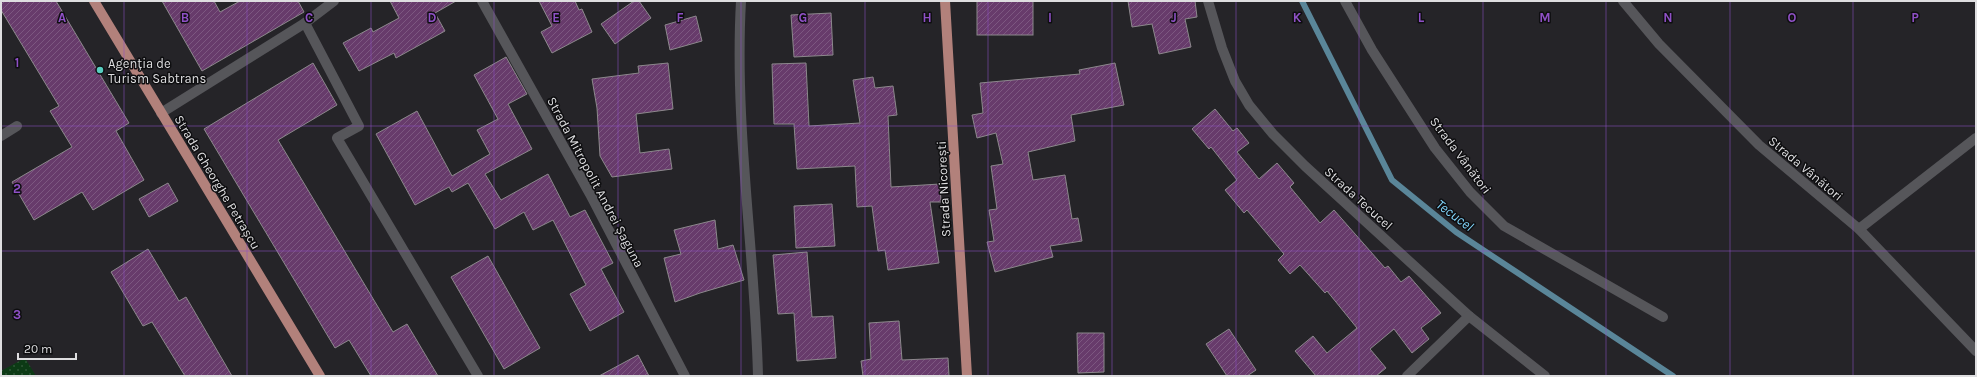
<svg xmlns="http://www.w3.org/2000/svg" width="1977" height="377" font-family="Karla,sans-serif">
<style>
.grass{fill:url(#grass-dots)}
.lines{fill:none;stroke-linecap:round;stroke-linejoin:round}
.stream{stroke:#5a8699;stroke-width:6}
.building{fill:url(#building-hatch);stroke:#8c888c}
.minor{stroke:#56565a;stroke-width:10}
.major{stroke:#b2817b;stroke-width:10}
.grid{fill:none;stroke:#8f50c6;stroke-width:1;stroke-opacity:0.55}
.poi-dot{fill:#58cec0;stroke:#0e0e10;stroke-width:1.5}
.labels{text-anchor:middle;stroke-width:3;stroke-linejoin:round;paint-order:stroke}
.poi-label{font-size:13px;fill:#dedee0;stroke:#0e0e10;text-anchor:start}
.street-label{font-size:13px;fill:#dedee0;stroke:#0e0e10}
.water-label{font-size:14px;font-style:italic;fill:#83d8ff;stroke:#0e0e10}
.grid-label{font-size:13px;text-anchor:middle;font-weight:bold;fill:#8f50c6;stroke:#0e0e10;stroke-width:3;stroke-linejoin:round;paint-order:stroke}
</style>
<defs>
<pattern id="grass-dots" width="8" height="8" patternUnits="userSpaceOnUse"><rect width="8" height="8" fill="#0c3a15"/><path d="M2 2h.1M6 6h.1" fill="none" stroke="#2f5637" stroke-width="1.8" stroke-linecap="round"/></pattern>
<pattern id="building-hatch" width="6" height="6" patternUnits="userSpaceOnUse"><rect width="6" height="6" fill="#673b6b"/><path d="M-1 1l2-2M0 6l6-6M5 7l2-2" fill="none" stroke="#7c5780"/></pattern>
</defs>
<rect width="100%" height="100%" fill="#252428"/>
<!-- grass -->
<path class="grass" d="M 25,358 L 36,376 L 1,376 L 1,371 Z"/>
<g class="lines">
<!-- stream -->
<path class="stream" d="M 1302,1 L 1392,180 L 1456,232 L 1673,376"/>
</g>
<!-- building -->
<g class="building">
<path d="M 1,1 L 56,1 L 129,123 L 116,131 L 144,180 L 93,210 L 82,192 L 34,220 L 12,182 L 72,147 L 50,111 L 59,106 L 1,10 Z"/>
<path d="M 162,1 L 214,1 L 220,12 L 240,1 L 298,1 L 304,12 L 202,71 Z"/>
<path d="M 390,1 L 456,1 L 435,13 L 445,31 L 396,58 L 394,53 L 359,71 L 343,43 L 371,28 L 373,32 L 399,18 Z"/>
<path d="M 539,1 L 575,1 L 579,10 L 582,9 L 592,32 L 552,53 L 541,32 L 552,26 Z"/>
<path d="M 634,1 L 639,1 L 651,18 L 615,44 L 601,24 Z"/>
<rect x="977" y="1" width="56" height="34"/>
<path d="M 1128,1 L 1195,1 L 1197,17 L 1185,19 L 1191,47 L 1159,54 L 1152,24 L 1132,27 Z"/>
<path d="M 831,13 L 833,55 L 794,57 L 791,15 Z"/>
<path d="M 696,16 L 702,41 L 670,50 L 665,25 Z"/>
<path d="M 506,57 L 527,94 L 508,104 L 532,149 L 485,174 L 501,200 L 548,174 L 570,217 L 585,210 L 613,263 L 601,269 L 624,312 L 590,331 L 570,294 L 586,285 L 553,220 L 533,230 L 524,212 L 495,229 L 468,183 L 452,192 L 449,187 L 415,205 L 376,134 L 417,111 L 452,176 L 490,154 L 477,130 L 498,119 L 474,75 Z"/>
<path d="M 313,63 L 337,105 L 278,140 L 393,332 L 407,324 L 438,376 L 371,376 L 349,340 L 335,348 L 204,129 Z"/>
<path d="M 668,63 L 673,109 L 636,114 L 640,153 L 669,149 L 672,169 L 612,177 L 600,156 L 597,108 L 592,79 L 639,73 L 638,66 Z"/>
<path d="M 806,63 L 809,126 L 860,123 L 853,80 L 873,77 L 875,88 L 893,86 L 897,115 L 888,116 L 891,187 L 940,184 L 941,202 L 930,202 L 939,263 L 888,270 L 885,250 L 878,251 L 872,206 L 857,207 L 855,166 L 797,169 L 794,124 L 774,124 L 772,64 Z"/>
<path d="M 1115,63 L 1124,105 L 1071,115 L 1075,141 L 1028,152 L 1033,180 L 1065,175 L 1072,219 L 1078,218 L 1082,241 L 1050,246 L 1053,257 L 995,272 L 987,242 L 994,241 L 989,210 L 997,209 L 991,166 L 1003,164 L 996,133 L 977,138 L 972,115 L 983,113 L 980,83 L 1080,74 L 1079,70 Z"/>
<path d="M 1215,109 L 1233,131 L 1237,128 L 1249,143 L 1237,152 L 1259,179 L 1277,163 L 1294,183 L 1290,187 L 1320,223 L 1334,210 L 1385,268 L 1388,266 L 1401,282 L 1409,276 L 1441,313 L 1421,328 L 1429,339 L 1412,353 L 1394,329 L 1370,349 L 1386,368 L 1376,376 L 1316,376 L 1295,351 L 1313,336 L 1327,353 L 1357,328 L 1327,291 L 1325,293 L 1300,265 L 1290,274 L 1278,260 L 1284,254 L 1247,210 L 1244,213 L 1225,190 L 1237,180 L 1211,147 L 1209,149 L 1192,129 Z"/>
<path d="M 168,183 L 178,201 L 149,217 L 139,199 Z"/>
<path d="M 832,204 L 835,246 L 796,248 L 794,206 Z"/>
<path d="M 715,220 L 718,249 L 733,245 L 744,280 L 700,293 L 675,302 L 664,258 L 681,254 L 674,230 Z"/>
<path d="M 148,249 L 179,301 L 186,297 L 232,376 L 185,376 L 152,322 L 143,326 L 111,272 Z"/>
<path d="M 807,252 L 812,317 L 833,316 L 836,358 L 797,361 L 794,313 L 778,314 L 773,255 Z"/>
<path d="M 488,256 L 540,348 L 504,369 L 451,277 Z"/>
<path d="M 899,321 L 902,360 L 948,358 L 949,376 L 863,376 L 861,361 L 871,359 L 869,323 Z"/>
<path d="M 1229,329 L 1256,370 L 1247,376 L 1227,376 L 1206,344 Z"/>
<path d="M 1077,333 L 1104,333 L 1104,372 L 1078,373 Z"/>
<path d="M 638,355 L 649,376 L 599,376 Z"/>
</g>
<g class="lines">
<!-- minor -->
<g class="minor">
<path d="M 482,1 L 590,194 L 685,376"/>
<path d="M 741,1 C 734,126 755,251 758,376"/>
<path d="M 1208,1 L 1222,48 L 1235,81 L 1249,105 L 1273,134 L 1305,166 L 1469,316 L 1545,376"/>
<path d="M 1345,1 L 1372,50 L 1435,148 L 1470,192 L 1504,226 L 1663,317"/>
<path d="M 1623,1 L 1659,44 L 1759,145 L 1859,229 L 1976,351"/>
<path d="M 305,23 L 359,126 L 337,138 L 478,376"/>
<path d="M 161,113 L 305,23 L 334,1"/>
<path d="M 1,136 L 17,126"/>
<path d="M 1859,229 L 1976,138"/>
<path d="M 1407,376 L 1469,316"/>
</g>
<!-- major -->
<g class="major">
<path d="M 94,1 L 320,376"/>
<path d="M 945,1 L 967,376"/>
</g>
</g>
<!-- grid -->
<path class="grid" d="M 124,1 L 124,376M 247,1 L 247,376M 371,1 L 371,376M 494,1 L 494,376M 618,1 L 618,376M 741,1 L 741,376M 865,1 L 865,376M 988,1 L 988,376M 1112,1 L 1112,376M 1236,1 L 1236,376M 1359,1 L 1359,376M 1483,1 L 1483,376M 1606,1 L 1606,376M 1730,1 L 1730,376M 1853,1 L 1853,376M 1,126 L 1976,126M 1,251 L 1976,251"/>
<!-- markers -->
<circle class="poi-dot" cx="100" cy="70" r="4"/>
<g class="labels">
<!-- poi labels -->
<g class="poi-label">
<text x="108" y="68">Agenția de<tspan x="108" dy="15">Turism Sabtrans</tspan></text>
</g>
<!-- street labels -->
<g class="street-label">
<text transform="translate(1461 155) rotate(53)" y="5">Strada Vânători</text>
<text transform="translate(1806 168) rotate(40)" y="5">Strada Vânători</text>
<text transform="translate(218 182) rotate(59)" y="5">Strada Gheorghe Petrașcu</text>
<text transform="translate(596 182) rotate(62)" y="5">Strada Mitropolit Andrei Șaguna</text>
<text transform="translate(943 189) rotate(-93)" y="5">Strada Nicorești</text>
<text transform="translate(1359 198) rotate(42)" y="5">Strada Tecucel</text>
</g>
<!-- water labels -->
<g class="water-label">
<text transform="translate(1455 215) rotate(37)" y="5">Tecucel</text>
</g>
</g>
<g class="grid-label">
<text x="62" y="22">A</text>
<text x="185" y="22">B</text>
<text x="309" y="22">C</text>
<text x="432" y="22">D</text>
<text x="556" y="22">E</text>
<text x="680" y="22">F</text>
<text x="803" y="22">G</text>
<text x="927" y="22">H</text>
<text x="1050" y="22">I</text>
<text x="1174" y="22">J</text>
<text x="1297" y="22">K</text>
<text x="1421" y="22">L</text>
<text x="1545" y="22">M</text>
<text x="1668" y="22">N</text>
<text x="1792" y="22">O</text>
<text x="1915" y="22">P</text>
<text x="17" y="67">1</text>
<text x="17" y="193">2</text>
<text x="17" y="319">3</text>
</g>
<!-- border -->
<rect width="1977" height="377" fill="none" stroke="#dedee0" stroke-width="4"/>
<!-- scale -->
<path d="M18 353v6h58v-6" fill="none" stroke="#dedee0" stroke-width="2"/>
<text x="24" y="353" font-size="12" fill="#dedee0" stroke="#0e0e10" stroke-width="3" paint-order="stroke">20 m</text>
</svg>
